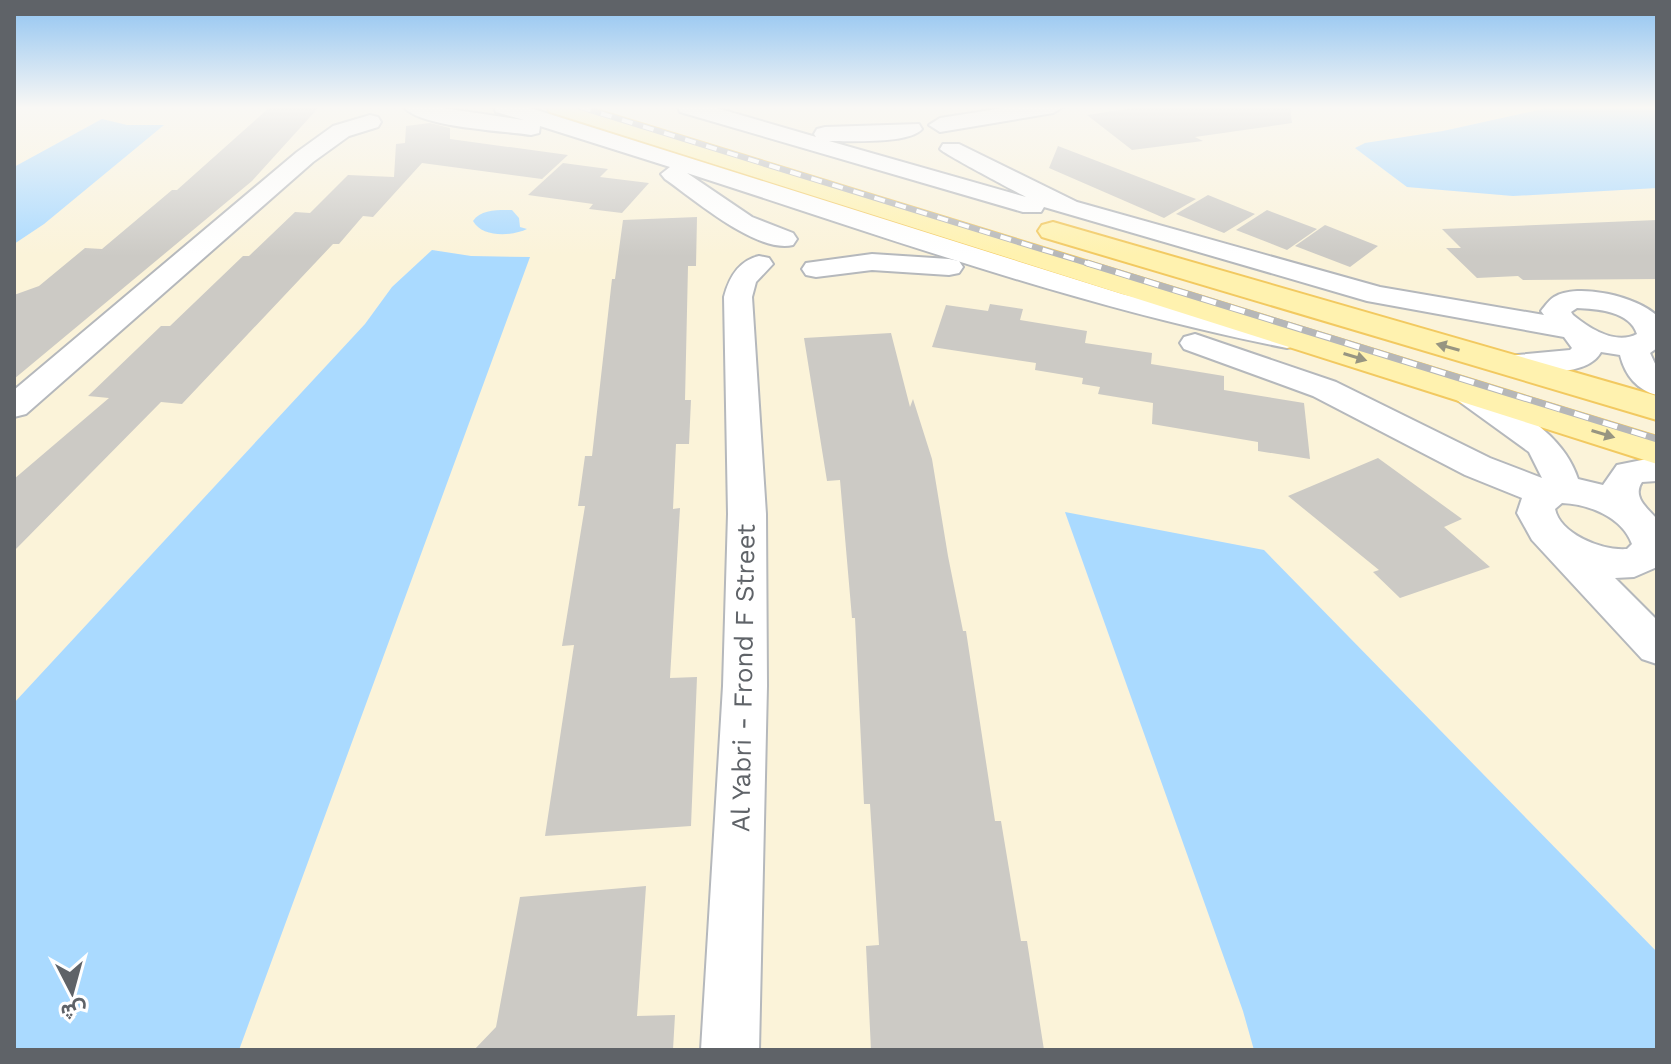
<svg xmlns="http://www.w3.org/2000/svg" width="1671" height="1064" font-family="'Work Sans',Vazirmatn,sans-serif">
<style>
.sand{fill:#fbf3d9}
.water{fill:#aadaff}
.building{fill:#cccac5}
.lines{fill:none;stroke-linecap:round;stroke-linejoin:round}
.minor-casing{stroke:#b5b8bc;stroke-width:4}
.major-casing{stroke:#f2c960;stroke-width:4}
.minor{fill:#fff;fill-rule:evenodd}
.major{fill:#fff2af;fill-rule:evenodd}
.rail-far1-casing{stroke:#b6b7b8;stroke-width:6}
.rail-casing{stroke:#b6b7b8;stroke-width:7}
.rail-far1{stroke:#fff;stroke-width:4;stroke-dasharray:11;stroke-linecap:butt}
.rail{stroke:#fff;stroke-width:5;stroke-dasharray:15;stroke-linecap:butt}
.oneway{fill:#979581}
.labels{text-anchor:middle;stroke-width:6;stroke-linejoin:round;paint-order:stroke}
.street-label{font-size:26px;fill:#5f6368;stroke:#fff}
</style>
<rect width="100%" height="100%" fill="#f1efe8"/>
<!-- sand -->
<path class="sand" d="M 14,107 L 1552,107 L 1443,131 L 1365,143 L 1356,149 L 1407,187 L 1513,196 L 1657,188 L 1657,952 L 1264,550 L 1065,513 L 1243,1011 L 1254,1050 L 239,1050 L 529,258 L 471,256 L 432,250 L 392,287 L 365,324 L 14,703 L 14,244 L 44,224 L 163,125 L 127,125 L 101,119 L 14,167 Z"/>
<!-- water -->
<g class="water">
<path d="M 1552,107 L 1657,107 L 1657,188 L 1513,196 L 1407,187 L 1355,148 L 1365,143 L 1443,131 Z"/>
<path d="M 102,119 L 127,125 L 164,125 L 44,224 L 14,244 L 14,167 Z"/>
<path d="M 512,210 L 519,218 L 520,227 L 527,229 C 513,236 482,238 473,221 C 481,209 498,210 512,210 Z"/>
<path d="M 432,250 L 471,256 L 530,257 L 239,1050 L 14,1050 L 14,703 L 365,324 L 392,287 Z"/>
<path d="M 1065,512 L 1264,550 L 1657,952 L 1657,1050 L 1254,1050 L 1243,1011 Z"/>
</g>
<!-- building -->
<g class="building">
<path d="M 270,107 L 319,107 L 252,181 L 14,379 L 14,295 L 39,286 L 85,248 L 102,249 L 172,190 L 177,190 Z"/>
<path d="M 1140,107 L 1290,107 L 1292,123 L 1195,137 L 1203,141 L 1132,150 L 1087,115 Z"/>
<path d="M 430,123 L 450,128 L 450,139 L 568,155 L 542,179 L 422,163 L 373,217 L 363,216 L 339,244 L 333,244 L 182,404 L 161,402 L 14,551 L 14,479 L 109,398 L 88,396 L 161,326 L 170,326 L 243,256 L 249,256 L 295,212 L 310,213 L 348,175 L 394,177 L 396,144 L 405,143 L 406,126 Z"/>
<path d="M 1058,146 L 1196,199 L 1164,218 L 1049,168 Z"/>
<path d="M 563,163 L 608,169 L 600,177 L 649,183 L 622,213 L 589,209 L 593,204 L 528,195 Z"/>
<path d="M 1208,195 L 1255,214 L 1224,233 L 1176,214 Z"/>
<path d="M 1267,210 L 1317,229 L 1287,250 L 1236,230 Z"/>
<path d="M 697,217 L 696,266 L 688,266 L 685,400 L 691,400 L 689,444 L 676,444 L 673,509 L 680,508 L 670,678 L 697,677 L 691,826 L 545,836 L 574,645 L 562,646 L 585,506 L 578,506 L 585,456 L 592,456 L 612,279 L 615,279 L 623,220 Z"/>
<path d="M 1657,220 L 1657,279 L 1523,280 L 1518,276 L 1477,278 L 1446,248 L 1461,248 L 1442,229 Z"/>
<path d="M 1325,225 L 1378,246 L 1350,267 L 1295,246 Z"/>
<path d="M 990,304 L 1023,309 L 1020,320 L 1087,331 L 1085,343 L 1152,353 L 1151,364 L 1224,376 L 1224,390 L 1304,403 L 1310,459 L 1258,451 L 1258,442 L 1152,424 L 1153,403 L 1098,394 L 1100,387 L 1082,384 L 1083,378 L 1035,370 L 1036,363 L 932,347 L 946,305 L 988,311 Z"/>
<path d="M 891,333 L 910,407 L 913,399 L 932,459 L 948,556 L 963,631 L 966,631 L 995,821 L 1001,821 L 1021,941 L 1027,941 L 1044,1050 L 871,1050 L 866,946 L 879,945 L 870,804 L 864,804 L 855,618 L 852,618 L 840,480 L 827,481 L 804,338 Z"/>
<path d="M 1378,458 L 1462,519 L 1444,527 L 1490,567 L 1400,598 L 1373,572 L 1379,570 L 1288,496 Z"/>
<path d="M 646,886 L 637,1016 L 675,1015 L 673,1050 L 474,1050 L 496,1027 L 520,897 Z"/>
</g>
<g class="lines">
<!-- minor casing -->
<g class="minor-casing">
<g id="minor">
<path d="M 436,107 L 524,120 L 496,112 L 494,107 L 527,107 L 1122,294 L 1190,311 L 1298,333 L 1302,339 L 1298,345 L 1287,348 C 1082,308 886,237 687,173 L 752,217 L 793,233 L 797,239 L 793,245 C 757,254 694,199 665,179 L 661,174 L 670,167 L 540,126 L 539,133 L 531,135 C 504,131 421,127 405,108 Z"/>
<path d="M 678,107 L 713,107 L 816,137 L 814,134 L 817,129 L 825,127 L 919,124 L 922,129 C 910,144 849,141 829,141 L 1026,197 C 1013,190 944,154 940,149 L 943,144 L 959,144 L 1077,202 L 1380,287 L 1544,315 L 1541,311 C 1545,306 1549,300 1554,297 C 1577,282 1639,297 1657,316 L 1657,348 L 1650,353 L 1657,368 L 1657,395 C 1637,390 1625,375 1620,355 L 1601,352 C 1587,378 1534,371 1507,373 L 1496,371 L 1491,364 L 1496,357 L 1570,350 L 1572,348 L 1564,337 L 1367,301 L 1044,207 L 1041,212 L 1023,212 L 680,112 ZM 1577,308 C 1597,309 1630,311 1637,334 C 1616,345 1590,329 1573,315 L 1571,312 Z"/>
<path d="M 1010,107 L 1063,107 L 1053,113 L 940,132 L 929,125 L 940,118 Z"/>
<path d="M 370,115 L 378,117 L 381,122 L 378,127 L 349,136 L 313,162 L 26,414 L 14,417 L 14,390 L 297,152 L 333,126 Z"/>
<path d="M 872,254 L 949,259 L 959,261 L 963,267 L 959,273 L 949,275 L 872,270 L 816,277 L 806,275 L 802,269 L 806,263 Z"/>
<path d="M 759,256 L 769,258 L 773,264 L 756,282 L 752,297 L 766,514 L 767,686 L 759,1050 L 701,1050 L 723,686 L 728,514 L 724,297 C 729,278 738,261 759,256 Z"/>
<path d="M 1195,334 L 1336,382 L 1490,458 L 1542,478 L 1529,452 L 1453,397 L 1448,390 L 1453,383 L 1464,380 L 1475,383 C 1514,409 1563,432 1578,479 L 1603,485 L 1617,465 L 1657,457 L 1657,481 L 1642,482 C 1632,497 1647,508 1657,519 L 1657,567 L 1634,577 L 1615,578 L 1657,620 L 1657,664 L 1642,659 L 1532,540 L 1517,513 L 1522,498 L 1465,475 L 1313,396 L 1184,349 L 1180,343 L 1184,337 ZM 1562,503 C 1589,504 1622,517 1632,544 L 1627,549 C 1602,551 1560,534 1555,509 Z"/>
</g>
</g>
<!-- major casing -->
<g class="major-casing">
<g id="major">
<path d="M 547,107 L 586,107 L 1657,437 L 1657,464 L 550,112 Z"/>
<path d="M 1053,222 L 1657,396 L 1657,420 L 1042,237 L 1038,231 L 1042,225 Z"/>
</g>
</g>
<!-- minor -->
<use href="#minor" class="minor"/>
<!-- major -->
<use href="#major" class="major"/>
<!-- rail-far1 casing -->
<g class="rail-far1-casing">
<path id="rail-far1" d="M 580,107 L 1093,265"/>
</g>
<!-- rail casing -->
<g class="rail-casing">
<path id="rail" d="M 1087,263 L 1657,439"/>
</g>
<!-- rail-far1 -->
<use href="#rail-far1" class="rail-far1"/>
<!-- rail -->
<use href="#rail" class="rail"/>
</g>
<!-- one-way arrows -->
<defs><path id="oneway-solid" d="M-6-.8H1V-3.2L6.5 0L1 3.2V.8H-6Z" transform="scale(2)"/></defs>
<g class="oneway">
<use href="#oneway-solid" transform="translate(1448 347) rotate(-164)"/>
<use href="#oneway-solid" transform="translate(1355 357) rotate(17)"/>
<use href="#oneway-solid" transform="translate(1603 434) rotate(17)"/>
</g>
<!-- sky -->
<linearGradient id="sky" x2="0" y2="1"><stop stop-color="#8fc3f1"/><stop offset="0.42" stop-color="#f9f8f5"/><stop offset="1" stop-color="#f9f8f5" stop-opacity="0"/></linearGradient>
<rect width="1671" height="256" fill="url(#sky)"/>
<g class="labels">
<!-- street labels -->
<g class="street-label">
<text transform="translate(743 678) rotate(-89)" y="9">Al Yabri - Frond F Street</text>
</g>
</g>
<!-- border -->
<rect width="1671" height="1064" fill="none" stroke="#5f6368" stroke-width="32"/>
<!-- north arrow -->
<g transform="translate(72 992) rotate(174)" stroke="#ffffff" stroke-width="6" paint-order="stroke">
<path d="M0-6L14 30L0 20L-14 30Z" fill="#5f6368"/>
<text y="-12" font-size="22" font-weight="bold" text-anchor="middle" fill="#5f6368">ش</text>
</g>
</svg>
